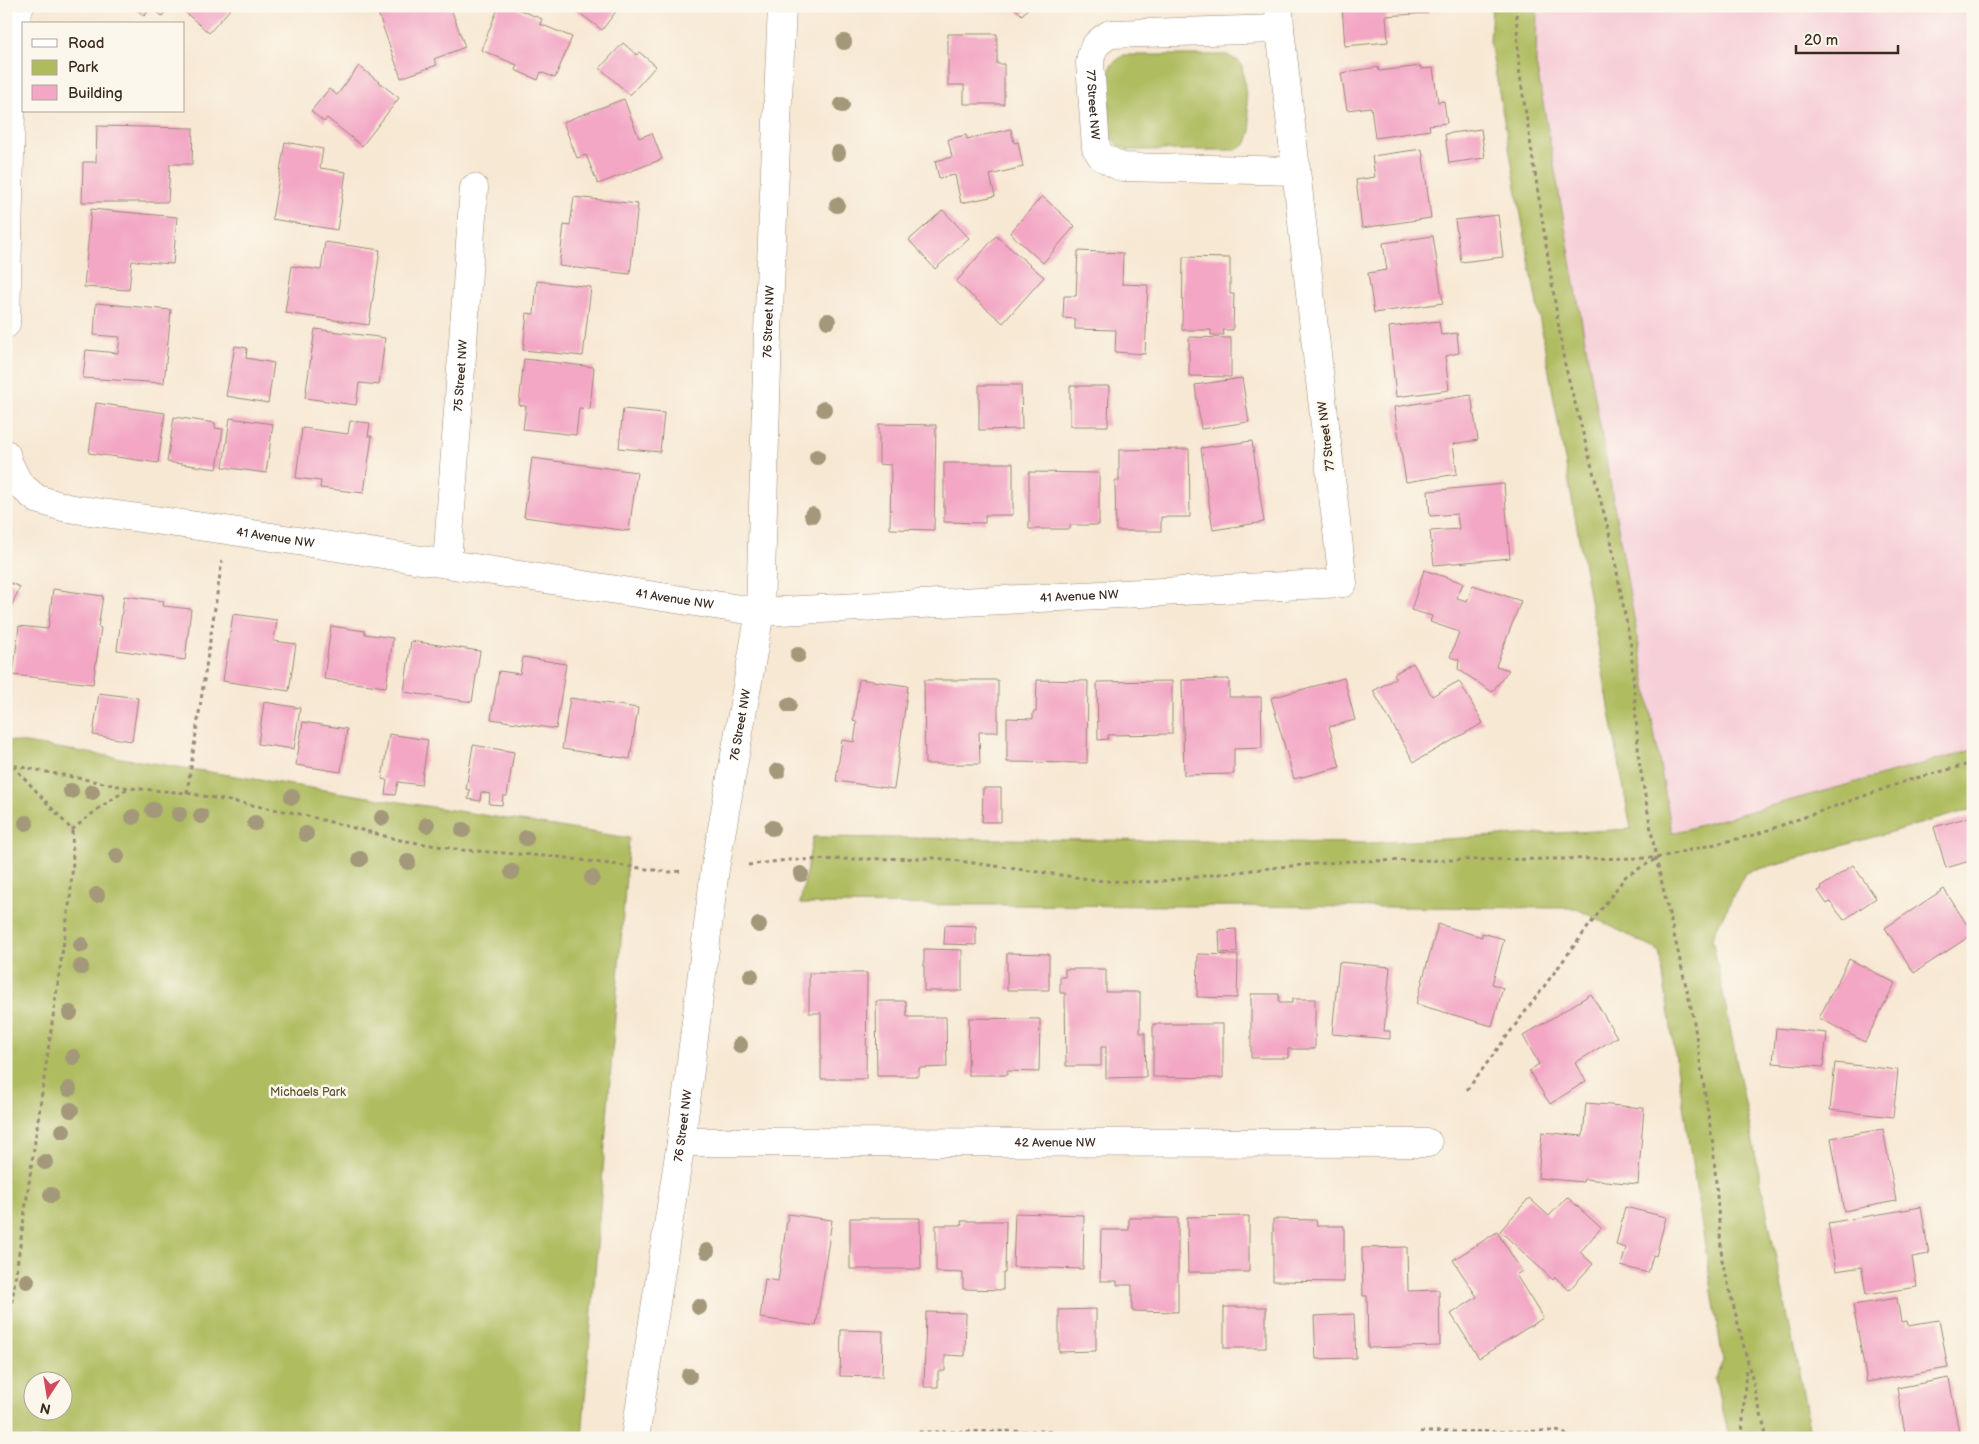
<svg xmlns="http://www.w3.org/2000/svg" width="1979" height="1444" font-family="'Balsamiq Sans',sans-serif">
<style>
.built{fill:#f6cfd8}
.green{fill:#afbc5e;stroke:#75733e;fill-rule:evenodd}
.building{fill:#f3a7c5}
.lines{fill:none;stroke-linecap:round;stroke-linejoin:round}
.minor-casing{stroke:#998978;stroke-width:29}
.tertiary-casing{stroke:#998978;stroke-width:29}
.path{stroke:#998978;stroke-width:3;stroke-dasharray:4 4;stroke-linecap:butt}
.minor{stroke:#fff;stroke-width:28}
.tertiary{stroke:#fff;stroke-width:28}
.tree{fill:#a3987a}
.labels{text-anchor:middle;stroke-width:5;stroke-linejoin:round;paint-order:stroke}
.street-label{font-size:12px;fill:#3b2a1e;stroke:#fbf7ec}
.park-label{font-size:12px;fill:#5e5631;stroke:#fbf7ec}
</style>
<rect width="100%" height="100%" fill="#fbf7ec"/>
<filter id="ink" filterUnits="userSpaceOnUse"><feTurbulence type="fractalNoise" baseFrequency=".02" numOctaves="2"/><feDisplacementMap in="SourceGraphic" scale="10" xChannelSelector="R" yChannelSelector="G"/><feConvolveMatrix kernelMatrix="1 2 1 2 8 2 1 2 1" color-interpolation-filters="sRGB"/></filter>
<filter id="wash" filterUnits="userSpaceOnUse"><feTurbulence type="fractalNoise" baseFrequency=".0096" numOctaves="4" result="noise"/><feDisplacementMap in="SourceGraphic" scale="20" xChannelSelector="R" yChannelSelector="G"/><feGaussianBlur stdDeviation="1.12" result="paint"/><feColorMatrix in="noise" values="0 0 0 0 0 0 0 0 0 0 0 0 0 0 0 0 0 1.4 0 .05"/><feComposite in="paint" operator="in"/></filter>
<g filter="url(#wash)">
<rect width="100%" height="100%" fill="#f7e8d3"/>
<!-- built -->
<path class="built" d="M 1537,6 L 1973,6 L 1973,750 L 1672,833 L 1536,63 Z"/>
<!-- green -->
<g class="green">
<path d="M 1492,6 L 1537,6 L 1536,63 L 1672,833 L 1973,750 L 1973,809 L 1745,873 L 1712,938 L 1812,1438 L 1728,1438 L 1715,1378 L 1723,1361 L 1659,951 L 1575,908 L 800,904 L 813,837 L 1370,843 L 1631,829 L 1490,42 Z"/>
<path d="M 1124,55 L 1227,55 L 1238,61 L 1242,66 L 1251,131 L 1247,143 L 1236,150 L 1127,150 L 1117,145 L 1110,134 L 1109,73 L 1112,64 Z"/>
<path d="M 6,740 L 629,838 L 582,1438 L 6,1438 ZM 32,1382 L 62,1382 L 62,1412 L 32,1412 Z"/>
</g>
<g id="blocks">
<!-- building -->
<g class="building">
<path d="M 133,6 L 170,6 L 162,16 L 152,7 L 144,16 Z"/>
<path d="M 178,6 L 233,6 L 209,33 Z"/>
<path d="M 397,6 L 419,6 L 420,9 L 427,6 L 450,6 L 465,47 L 434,59 L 437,65 L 401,78 L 378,13 Z"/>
<path d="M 499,6 L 510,6 L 542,19 L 540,24 L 572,37 L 555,78 L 541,72 L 538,80 L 515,70 L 517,65 L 481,50 Z"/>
<path d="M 570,6 L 620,6 L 602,30 Z"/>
<path d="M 1012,6 L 1030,6 L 1022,15 Z"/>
<path d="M 1342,6 L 1428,6 L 1428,13 L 1386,16 L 1388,42 L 1345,46 Z"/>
<path d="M 948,34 L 997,34 L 997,64 L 1004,64 L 1004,104 L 964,104 L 964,85 L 948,85 Z"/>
<path d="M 623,43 L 637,55 L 639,52 L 656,66 L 630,95 L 600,68 Z"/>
<path d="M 359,66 L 399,98 L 362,146 L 327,118 L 324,122 L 311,111 L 329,89 L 337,95 Z"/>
<path d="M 1421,66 L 1421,69 L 1433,68 L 1438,102 L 1444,101 L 1447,123 L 1429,125 L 1430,130 L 1375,138 L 1371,107 L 1347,110 L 1341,73 L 1378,67 L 1379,71 Z"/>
<path d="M 624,99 L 639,138 L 652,133 L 662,159 L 598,184 L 586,155 L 577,158 L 563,122 Z"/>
<path d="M 97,126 L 193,128 L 192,164 L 170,164 L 168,202 L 82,202 L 83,162 L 96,162 Z"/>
<path d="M 1011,129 L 1014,143 L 1018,142 L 1023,167 L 990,175 L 995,196 L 961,203 L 955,175 L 939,178 L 935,161 L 952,157 L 948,139 L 966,135 L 967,139 Z"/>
<path d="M 1481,129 L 1485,158 L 1449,163 L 1445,134 Z"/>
<path d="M 285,142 L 323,149 L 320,168 L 346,172 L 337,230 L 272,219 Z"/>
<path d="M 1422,149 L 1431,218 L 1362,228 L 1356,180 L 1375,177 L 1372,156 Z"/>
<path d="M 1042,196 L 1075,226 L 1043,263 L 1010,233 Z"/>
<path d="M 574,197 L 638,204 L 630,274 L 559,266 L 564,225 L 570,226 Z"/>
<path d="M 91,209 L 177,217 L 173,264 L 132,261 L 129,290 L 84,287 Z"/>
<path d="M 943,210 L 969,238 L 935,269 L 909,240 Z"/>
<path d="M 1498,215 L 1503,257 L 1461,262 L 1455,220 Z"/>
<path d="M 996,236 L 1044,277 L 1003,323 L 956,282 Z"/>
<path d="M 1433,236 L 1443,303 L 1374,313 L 1368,273 L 1387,270 L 1383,243 Z"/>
<path d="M 325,242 L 380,250 L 369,325 L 285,313 L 292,266 L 321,270 Z"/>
<path d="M 1078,251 L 1123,253 L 1122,284 L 1148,285 L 1145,354 L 1115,352 L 1116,330 L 1075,329 L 1075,319 L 1063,318 L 1064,296 L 1076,296 Z"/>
<path d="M 1183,257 L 1230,258 L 1230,294 L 1234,294 L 1233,330 L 1223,330 L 1224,335 L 1211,335 L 1211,330 L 1182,330 Z"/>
<path d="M 537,281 L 591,287 L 583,356 L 523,350 L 527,313 L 534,314 Z"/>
<path d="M 96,303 L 171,310 L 164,383 L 83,378 L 86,350 L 118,353 L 120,337 L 94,335 Z"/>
<path d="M 1439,321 L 1441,335 L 1457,333 L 1459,353 L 1445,356 L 1449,390 L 1396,397 L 1389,327 Z"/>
<path d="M 315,329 L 385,338 L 379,385 L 359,383 L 356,405 L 305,398 Z"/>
<path d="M 1189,337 L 1231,338 L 1231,377 L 1189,376 Z"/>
<path d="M 235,346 L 247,348 L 246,358 L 274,363 L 268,403 L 226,396 Z"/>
<path d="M 524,359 L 594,367 L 590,409 L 579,408 L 576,435 L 523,429 L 526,406 L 519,405 Z"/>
<path d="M 1242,378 L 1249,422 L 1201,429 L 1195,385 Z"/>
<path d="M 979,385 L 1021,385 L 1022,429 L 979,430 Z"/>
<path d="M 1070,386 L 1109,386 L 1108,426 L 1070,426 Z"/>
<path d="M 1471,395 L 1478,440 L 1453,444 L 1457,474 L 1406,482 L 1394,407 Z"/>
<path d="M 96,403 L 165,413 L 158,463 L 89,453 Z"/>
<path d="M 623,409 L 664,413 L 660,452 L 619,448 Z"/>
<path d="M 174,417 L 215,423 L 215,428 L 223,429 L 217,469 L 167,462 Z"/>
<path d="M 230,418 L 273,424 L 266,473 L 223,467 Z"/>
<path d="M 350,421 L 370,423 L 368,436 L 372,436 L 364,493 L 320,488 L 321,481 L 296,478 L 302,428 L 348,434 Z"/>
<path d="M 879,424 L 936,425 L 934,530 L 890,529 L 891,465 L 879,464 Z"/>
<path d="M 1252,441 L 1264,522 L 1213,530 L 1201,448 Z"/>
<path d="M 1189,449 L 1190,517 L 1161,517 L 1161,531 L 1116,531 L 1115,481 L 1119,481 L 1119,450 Z"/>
<path d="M 532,458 L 637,472 L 629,531 L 524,517 Z"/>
<path d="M 944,463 L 1013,463 L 1013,515 L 985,515 L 985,523 L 944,522 Z"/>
<path d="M 1029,472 L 1099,473 L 1099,525 L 1070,525 L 1070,529 L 1029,529 Z"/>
<path d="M 1504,484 L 1510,558 L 1434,565 L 1430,531 L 1459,529 L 1457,514 L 1430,516 L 1428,491 Z"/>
<path d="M 1424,570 L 1463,583 L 1457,598 L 1467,601 L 1473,585 L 1521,601 L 1496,666 L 1509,670 L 1492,692 L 1458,669 L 1459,660 L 1450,657 L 1459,632 L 1430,622 L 1432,616 L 1411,610 Z"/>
<path d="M 6,581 L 20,587 L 6,617 Z"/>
<path d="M 53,589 L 103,596 L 98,627 L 101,628 L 93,684 L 13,675 L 19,626 L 48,629 Z"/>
<path d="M 124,596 L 164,601 L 163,606 L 191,609 L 185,660 L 117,650 Z"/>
<path d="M 233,614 L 277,620 L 274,641 L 296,644 L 289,691 L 223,681 Z"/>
<path d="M 331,626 L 365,631 L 365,634 L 393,638 L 386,687 L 324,679 Z"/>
<path d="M 411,641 L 480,651 L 472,702 L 404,692 Z"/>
<path d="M 523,657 L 566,664 L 556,729 L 491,719 L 499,671 L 520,674 Z"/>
<path d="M 1413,663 L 1432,696 L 1459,681 L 1483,723 L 1414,762 L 1373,691 L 1396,678 L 1394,674 Z"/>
<path d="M 1344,678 L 1355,720 L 1329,727 L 1340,767 L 1294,779 L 1271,698 Z"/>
<path d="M 859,679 L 908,686 L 894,789 L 836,781 L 842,740 L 854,742 L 857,722 L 853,721 Z"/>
<path d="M 1229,679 L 1229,697 L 1261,697 L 1262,748 L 1234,749 L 1234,774 L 1184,775 L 1182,680 Z"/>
<path d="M 924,680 L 998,680 L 998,732 L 979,732 L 980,764 L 925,764 Z"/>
<path d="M 1037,680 L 1088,681 L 1087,763 L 1007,762 L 1007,718 L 1033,719 L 1033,712 L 1036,712 Z"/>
<path d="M 1172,681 L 1172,734 L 1108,735 L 1108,739 L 1098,740 L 1097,682 Z"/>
<path d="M 99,693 L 138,698 L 132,741 L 93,735 Z"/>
<path d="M 570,698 L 638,708 L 630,759 L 562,749 Z"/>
<path d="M 264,702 L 300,708 L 294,749 L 258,744 Z"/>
<path d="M 303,722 L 347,729 L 341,772 L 296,765 Z"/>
<path d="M 389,734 L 428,740 L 421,785 L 398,782 L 395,795 L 385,794 L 387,780 L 382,779 Z"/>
<path d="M 473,745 L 514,752 L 507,796 L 503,796 L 502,805 L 489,804 L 490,794 L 481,792 L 480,801 L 468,799 L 470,790 L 466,789 Z"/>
<path d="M 983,788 L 1001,788 L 1001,822 L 982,822 Z"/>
<path d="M 1973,816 L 1973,860 L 1946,868 L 1934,827 Z"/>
<path d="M 1853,865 L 1876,898 L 1844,920 L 1830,902 L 1827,904 L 1818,891 L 1822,889 L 1821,887 Z"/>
<path d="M 1944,889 L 1973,934 L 1914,973 L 1885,928 Z"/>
<path d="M 1438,924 L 1482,937 L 1482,933 L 1504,939 L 1492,984 L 1503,988 L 1492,1026 L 1416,1004 Z"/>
<path d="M 945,925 L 976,926 L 976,945 L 944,944 Z"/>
<path d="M 1236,929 L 1237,952 L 1220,953 L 1219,930 Z"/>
<path d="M 924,949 L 962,950 L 962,991 L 924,991 Z"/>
<path d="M 1007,953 L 1049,954 L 1049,990 L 1007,990 Z"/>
<path d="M 1198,954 L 1238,955 L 1237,998 L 1197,997 Z"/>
<path d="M 1849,959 L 1895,983 L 1865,1042 L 1819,1018 Z"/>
<path d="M 1339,962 L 1390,967 L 1384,1031 L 1390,1031 L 1390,1039 L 1332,1034 Z"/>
<path d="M 1065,969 L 1106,969 L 1106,992 L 1140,992 L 1140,1033 L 1145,1033 L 1146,1077 L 1106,1078 L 1106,1047 L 1101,1047 L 1101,1066 L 1066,1066 L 1065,993 L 1060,993 L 1060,977 L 1065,977 Z"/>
<path d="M 809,973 L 867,973 L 866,1079 L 821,1079 L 821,1013 L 809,1013 Z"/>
<path d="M 1251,994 L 1279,994 L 1279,1003 L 1292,1003 L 1292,999 L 1315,999 L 1315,1049 L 1288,1049 L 1288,1058 L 1251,1058 Z"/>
<path d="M 1591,994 L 1617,1037 L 1575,1063 L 1586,1081 L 1550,1104 L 1529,1071 L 1539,1064 L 1523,1036 Z"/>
<path d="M 876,1001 L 906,1001 L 907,1017 L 946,1017 L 947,1067 L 919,1068 L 919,1076 L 877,1076 Z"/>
<path d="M 969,1018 L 1040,1019 L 1039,1072 L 1007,1071 L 1007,1075 L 968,1075 Z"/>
<path d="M 1153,1024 L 1223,1024 L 1223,1078 L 1153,1077 Z"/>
<path d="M 1776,1028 L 1827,1033 L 1823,1067 L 1773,1063 Z"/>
<path d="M 1835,1063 L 1898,1070 L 1893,1117 L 1830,1110 Z"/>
<path d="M 1586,1103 L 1644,1108 L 1638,1184 L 1584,1179 L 1583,1182 L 1538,1178 L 1542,1132 L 1583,1136 Z"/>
<path d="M 1883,1129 L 1896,1201 L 1844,1211 L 1831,1138 Z"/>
<path d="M 1567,1197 L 1601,1228 L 1580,1252 L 1593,1264 L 1569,1290 L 1555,1277 L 1553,1280 L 1500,1231 L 1529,1198 L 1549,1216 Z"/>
<path d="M 1625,1207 L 1666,1217 L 1656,1256 L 1653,1255 L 1648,1273 L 1621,1266 L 1626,1248 L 1616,1245 Z"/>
<path d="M 1921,1207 L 1929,1254 L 1912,1257 L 1917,1287 L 1866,1295 L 1862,1267 L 1836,1271 L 1828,1223 Z"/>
<path d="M 1015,1213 L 1084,1215 L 1083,1269 L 1013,1267 Z"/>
<path d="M 788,1214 L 832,1220 L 816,1326 L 760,1318 L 765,1279 L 778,1281 Z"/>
<path d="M 1249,1216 L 1249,1272 L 1188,1272 L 1187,1217 Z"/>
<path d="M 850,1218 L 920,1218 L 921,1269 L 850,1269 Z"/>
<path d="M 1129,1218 L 1178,1218 L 1178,1312 L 1132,1311 L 1132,1285 L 1117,1285 L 1117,1281 L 1100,1281 L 1101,1230 L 1129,1230 Z"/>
<path d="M 1273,1219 L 1316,1220 L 1317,1226 L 1344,1226 L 1344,1282 L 1273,1281 Z"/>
<path d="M 961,1221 L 1006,1221 L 1005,1273 L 1003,1273 L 1003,1290 L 963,1289 L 963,1273 L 936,1272 L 936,1225 L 962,1225 Z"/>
<path d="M 1497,1232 L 1522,1271 L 1516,1275 L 1543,1318 L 1479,1358 L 1451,1314 L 1477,1297 L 1453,1260 Z"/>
<path d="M 1407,1247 L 1408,1291 L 1439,1290 L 1440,1346 L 1368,1348 L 1367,1296 L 1363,1296 L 1362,1248 Z"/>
<path d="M 1897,1298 L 1901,1322 L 1907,1321 L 1908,1325 L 1939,1320 L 1948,1368 L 1867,1382 L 1853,1305 Z"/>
<rect x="1224" y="1307" width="42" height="41"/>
<path d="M 1096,1309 L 1096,1351 L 1059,1352 L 1059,1310 Z"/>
<path d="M 926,1312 L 966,1313 L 965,1356 L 945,1355 L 945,1371 L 938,1371 L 938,1387 L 924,1387 Z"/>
<path d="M 1354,1314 L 1356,1358 L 1316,1359 L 1314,1316 Z"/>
<path d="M 841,1330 L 883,1331 L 882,1377 L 840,1376 Z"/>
<path d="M 1949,1378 L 1960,1438 L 1906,1438 L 1897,1388 Z"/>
</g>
</g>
</g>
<g filter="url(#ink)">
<use href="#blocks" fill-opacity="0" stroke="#998978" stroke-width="1"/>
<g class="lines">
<!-- minor casing -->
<g class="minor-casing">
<g id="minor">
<path id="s1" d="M 1280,29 L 1110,34 C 1096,43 1092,46 1090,63 L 1096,148 L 1102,157 L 1121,167 L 1295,171"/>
<path d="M 6,324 L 13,27 L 20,6"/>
<path id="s2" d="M 6,454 L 8,462 L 19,484 L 37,499 L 67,508 L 226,530 L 760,612 L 1343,583 L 1280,29 L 1279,6"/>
<path id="s3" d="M 447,564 L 474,188"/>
<path id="s4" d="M 681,1142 L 1428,1143"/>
</g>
</g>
<!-- tertiary casing -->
<g class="tertiary-casing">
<g id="tertiary">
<path id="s5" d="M 635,1438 L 681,1142 L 715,869 L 760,612 L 768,333 L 782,6"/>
</g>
</g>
<!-- path -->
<g class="path">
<path d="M 1516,6 L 1519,69 L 1564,361 L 1611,540 L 1631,647 L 1639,761 L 1656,858 L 1693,1016 L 1713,1145 L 1722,1260 L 1767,1438"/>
<path d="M 6,764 L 129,788 L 187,793 L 300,814 L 400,840 L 462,850 L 559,857 L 669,872 L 683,871"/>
<path d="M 187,793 L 222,561"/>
<path d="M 72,830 L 99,808 L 129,788"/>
<path d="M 748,865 L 787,860 L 937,858 L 1104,881 L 1153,882 L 1279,867 L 1350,861 L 1656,858 L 1754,835 L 1909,780 L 1973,763"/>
<path d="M 1467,1090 L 1626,876 L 1656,859"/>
<path d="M 6,1342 L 70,899 L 73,862 L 72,830 L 14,767"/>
<path d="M 904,1438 L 908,1435 L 921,1432 L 1042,1431 L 1053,1432 L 1055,1438"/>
<path d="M 1418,1438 L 1418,1432 L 1557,1431 L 1565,1434 L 1568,1438"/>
<path d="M 1742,1438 L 1746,1366"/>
</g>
<!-- minor -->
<use href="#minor" class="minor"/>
<!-- tertiary -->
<use href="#tertiary" class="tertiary"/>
</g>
<!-- trees -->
<g class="tree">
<circle cx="844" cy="42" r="8"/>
<circle cx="842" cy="105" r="8"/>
<circle cx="838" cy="153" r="8"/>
<circle cx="837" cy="205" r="8"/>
<circle cx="828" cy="321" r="8"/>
<circle cx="824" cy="409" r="8"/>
<circle cx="817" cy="457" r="8"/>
<circle cx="812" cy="515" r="8"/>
<circle cx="798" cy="655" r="8"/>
<circle cx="789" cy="705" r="8"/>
<circle cx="778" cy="771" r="8"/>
<circle cx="71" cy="791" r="8"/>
<circle cx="92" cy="792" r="8"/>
<circle cx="292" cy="797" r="8"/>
<circle cx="153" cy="810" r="8"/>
<circle cx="179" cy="814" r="8"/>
<circle cx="201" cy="816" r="8"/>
<circle cx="133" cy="817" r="8"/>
<circle cx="382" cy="818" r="8"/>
<circle cx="26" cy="823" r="8"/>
<circle cx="255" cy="823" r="8"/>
<circle cx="427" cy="825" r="8"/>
<circle cx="772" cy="828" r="8"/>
<circle cx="463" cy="830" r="8"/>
<circle cx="306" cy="834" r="8"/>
<circle cx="526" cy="838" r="8"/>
<circle cx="117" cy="856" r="8"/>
<circle cx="360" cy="859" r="8"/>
<circle cx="408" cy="862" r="8"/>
<circle cx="512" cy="872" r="8"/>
<circle cx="801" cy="874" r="8"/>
<circle cx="592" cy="878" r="8"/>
<circle cx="97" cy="895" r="8"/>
<circle cx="759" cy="925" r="8"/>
<circle cx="81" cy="945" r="8"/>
<circle cx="81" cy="967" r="8"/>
<circle cx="751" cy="976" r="8"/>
<circle cx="70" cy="1013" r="8"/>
<circle cx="740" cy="1045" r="8"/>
<circle cx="73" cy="1057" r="8"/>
<circle cx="69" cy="1089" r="8"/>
<circle cx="71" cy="1110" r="8"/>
<circle cx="63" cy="1131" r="8"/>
<circle cx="45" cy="1162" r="8"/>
<circle cx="51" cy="1195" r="8"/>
<circle cx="707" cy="1251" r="8"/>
<circle cx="27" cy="1281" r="8"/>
<circle cx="699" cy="1307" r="8"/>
<circle cx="689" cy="1376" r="8"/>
</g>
</g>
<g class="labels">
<!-- street labels -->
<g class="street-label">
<text dy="4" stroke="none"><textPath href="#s1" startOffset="249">77 Street NW</textPath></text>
<text dy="4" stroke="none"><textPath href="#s5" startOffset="1126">76 Street NW</textPath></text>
<text dy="4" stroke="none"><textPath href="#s3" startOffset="189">75 Street NW</textPath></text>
<text transform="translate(1326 436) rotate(-97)" y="4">77 Street NW</text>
<text dy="4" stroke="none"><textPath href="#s2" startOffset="298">41 Avenue NW</textPath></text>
<text dy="4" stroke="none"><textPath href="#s2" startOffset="1108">41 Avenue NW</textPath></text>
<text dy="4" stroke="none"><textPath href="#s2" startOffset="702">41 Avenue NW</textPath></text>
<text dy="4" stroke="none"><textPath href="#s5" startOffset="721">76 Street NW</textPath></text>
<text dy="4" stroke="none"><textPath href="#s5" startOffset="316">76 Street NW</textPath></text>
<text dy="4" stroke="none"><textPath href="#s4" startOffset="374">42 Avenue NW</textPath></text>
</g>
<!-- park labels -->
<g class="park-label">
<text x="308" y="1096">Michaels Park</text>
</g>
</g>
<!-- margin -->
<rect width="1979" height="1444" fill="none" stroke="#fbf7ec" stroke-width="25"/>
<!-- legend -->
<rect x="22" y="22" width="162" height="90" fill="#fbf7ec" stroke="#aea59a"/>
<rect x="32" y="39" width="25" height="8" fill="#ffffff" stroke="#aea59a"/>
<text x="68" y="48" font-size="15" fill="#3b2a1e">Road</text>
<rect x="32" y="60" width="25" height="15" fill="#afbc5e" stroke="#aea59a"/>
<text x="68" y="72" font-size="15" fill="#3b2a1e">Park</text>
<rect x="32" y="85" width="25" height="15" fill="#f3a7c5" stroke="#aea59a"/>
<text x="68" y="98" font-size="15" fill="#3b2a1e">Building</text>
<!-- north arrow -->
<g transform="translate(48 1396) rotate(192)"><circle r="24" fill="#fbf7ec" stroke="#aea59a"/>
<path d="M0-4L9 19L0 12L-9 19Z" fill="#d1495b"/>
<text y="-8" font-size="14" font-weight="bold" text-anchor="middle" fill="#3b2a1e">N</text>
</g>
<!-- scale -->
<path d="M1796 45v8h102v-8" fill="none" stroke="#3b2a1e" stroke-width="2.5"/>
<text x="1804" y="45" font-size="15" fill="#3b2a1e" stroke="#fbf7ec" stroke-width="4" paint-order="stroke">20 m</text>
</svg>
